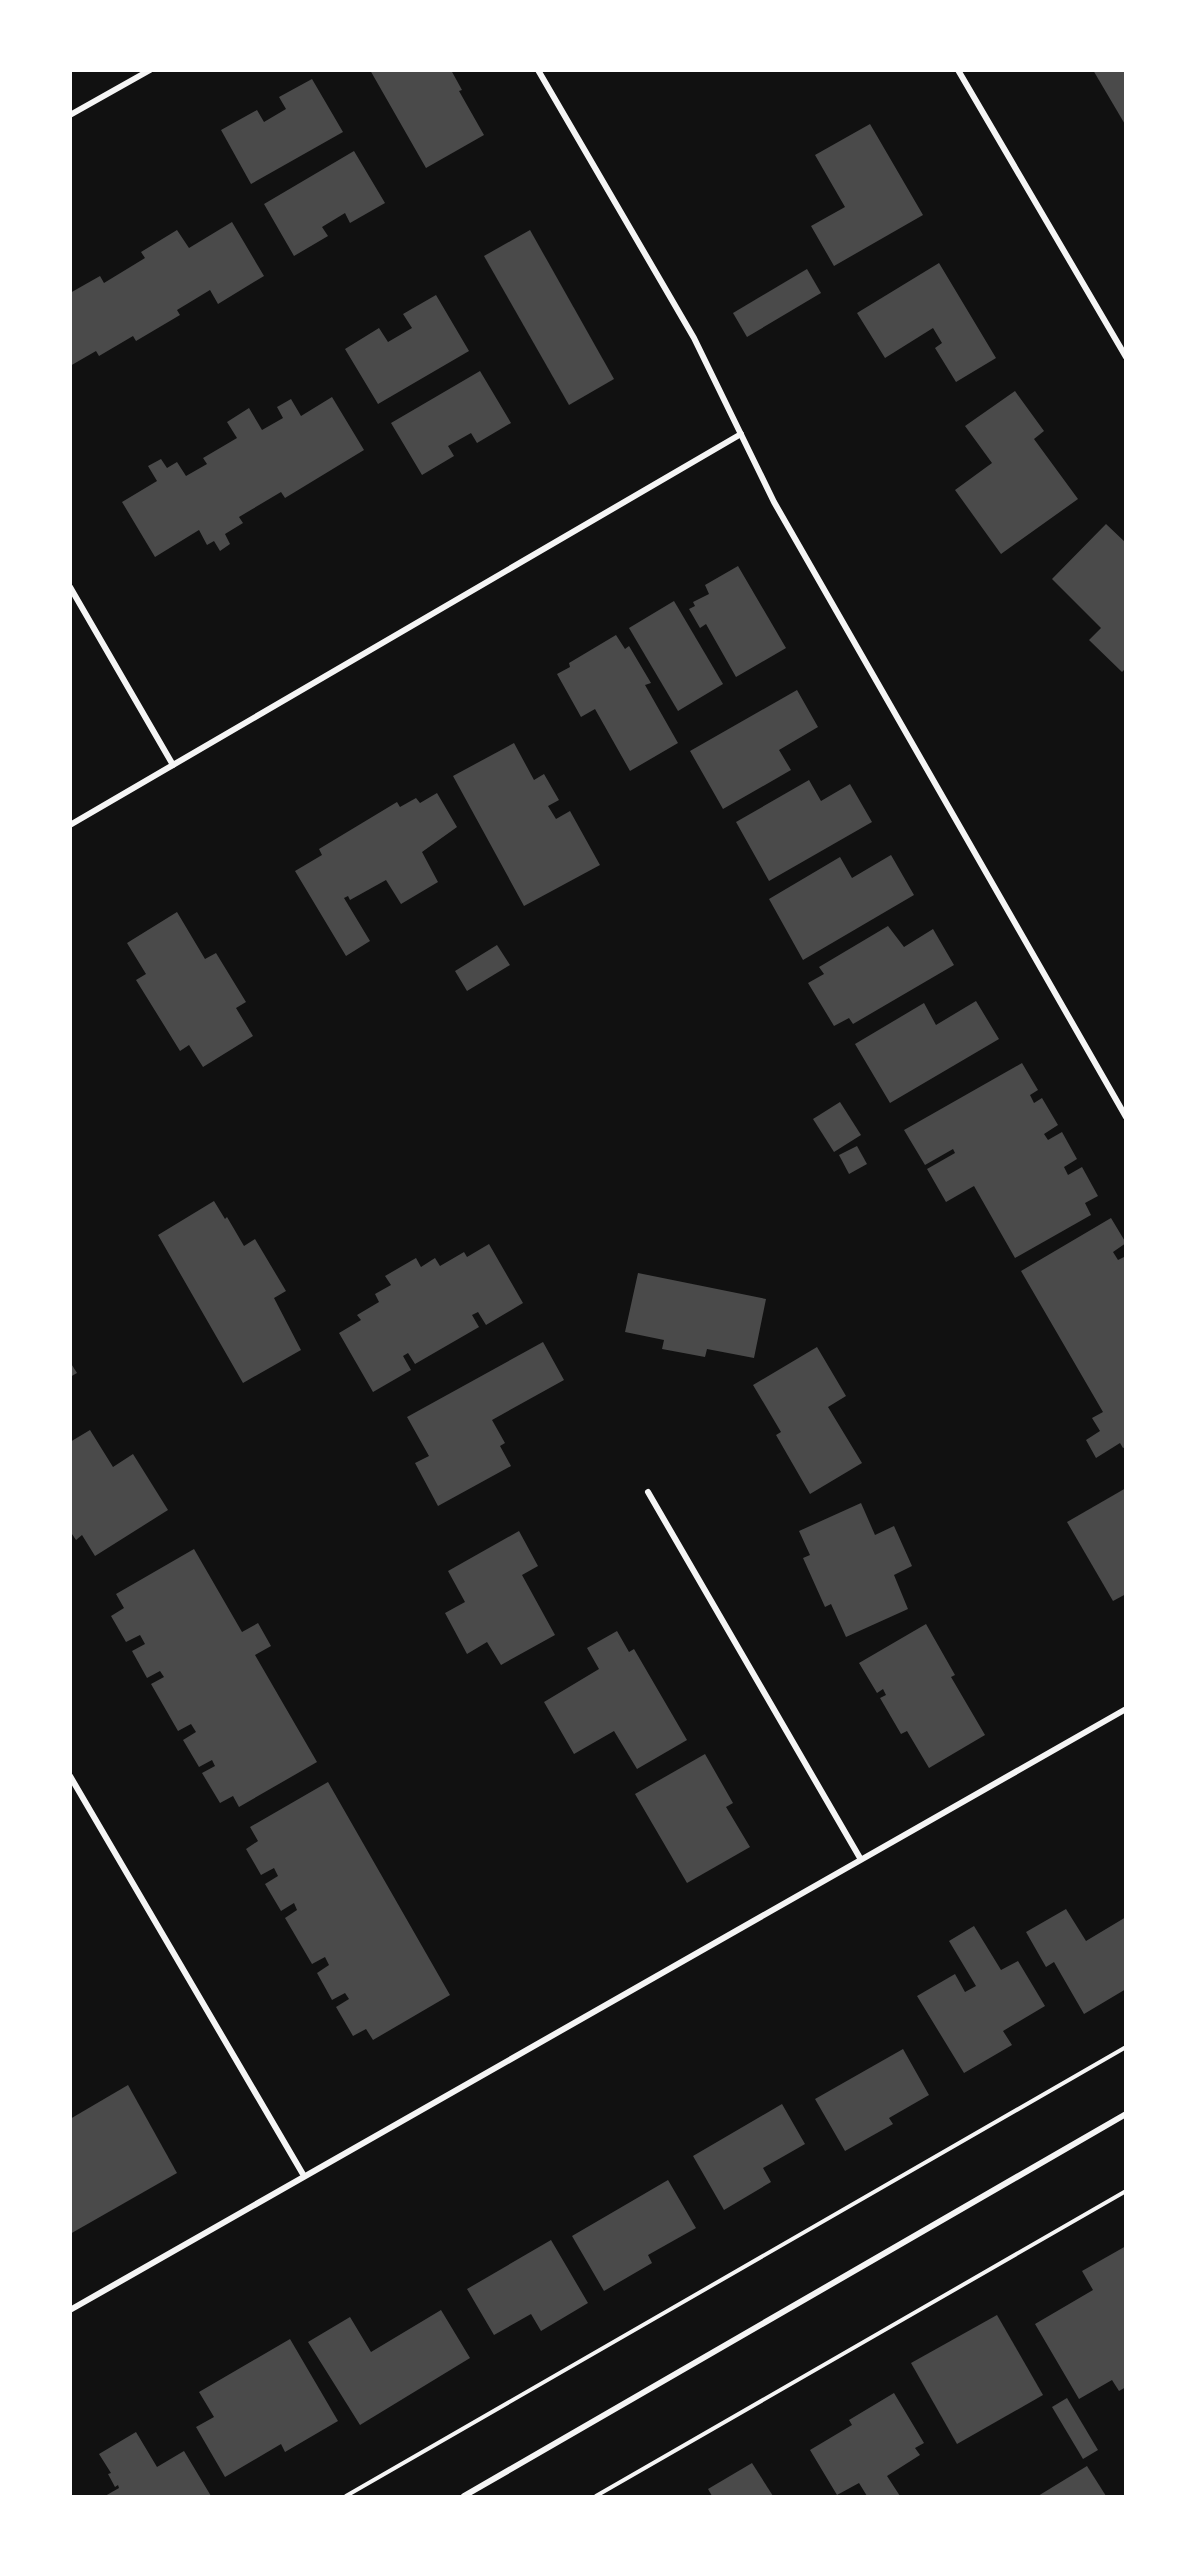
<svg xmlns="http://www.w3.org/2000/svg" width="1196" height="2567" font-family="Arial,sans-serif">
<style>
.building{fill:#4a4a4a}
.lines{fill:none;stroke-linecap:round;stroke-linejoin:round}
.path{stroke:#f5f5f5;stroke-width:4}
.minor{stroke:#f5f5f5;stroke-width:6}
</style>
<rect width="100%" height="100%" fill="#111"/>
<!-- building -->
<g class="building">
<path d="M 370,70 L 451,70 L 462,90 L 459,91 L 484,135 L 426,168 Z"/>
<path d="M 1093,70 L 1126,70 L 1126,126 Z"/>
<path d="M 312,79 L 343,132 L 251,184 L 221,130 L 257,110 L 264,122 L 286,109 L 279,97 Z"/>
<path d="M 870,124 L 923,215 L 834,266 L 811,226 L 845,207 L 815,155 Z"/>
<path d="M 354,151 L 385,203 L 350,223 L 345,213 L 322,227 L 328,236 L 294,256 L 264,204 Z"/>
<path d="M 232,222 L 264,276 L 218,304 L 210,290 L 177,310 L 180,315 L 136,341 L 133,336 L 99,356 L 96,351 L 70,366 L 70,293 L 100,276 L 104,283 L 145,258 L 141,252 L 177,230 L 189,248 Z"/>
<path d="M 530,230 L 614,379 L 569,405 L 484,256 Z"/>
<path d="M 939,263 L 996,358 L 956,382 L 935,348 L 942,343 L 933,328 L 885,358 L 857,313 Z"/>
<path d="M 807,269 L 821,293 L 747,337 L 733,313 Z"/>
<path d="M 436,295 L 469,351 L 378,404 L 345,349 L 379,328 L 388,342 L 412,328 L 403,314 Z"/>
<path d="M 480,371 L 511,423 L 477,443 L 471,433 L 448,446 L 454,456 L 422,475 L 391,423 Z"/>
<path d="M 1015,391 L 1044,431 L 1034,439 L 1078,499 L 1001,554 L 955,490 L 992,463 L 965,426 Z"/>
<path d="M 332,397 L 364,450 L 285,498 L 281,492 L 239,517 L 243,523 L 225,534 L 230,544 L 220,551 L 214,541 L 207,545 L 199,530 L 155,557 L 122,502 L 157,481 L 148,466 L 161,459 L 167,468 L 177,462 L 186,476 L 207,464 L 203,458 L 237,438 L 227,422 L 249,408 L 262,430 L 283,418 L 277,407 L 291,399 L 301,416 Z"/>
<path d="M 1106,524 L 1126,543 L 1126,668 L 1122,672 L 1089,640 L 1101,628 L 1052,579 Z"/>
<path d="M 738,566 L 786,648 L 736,677 L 706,624 L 700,628 L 689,609 L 695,606 L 693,602 L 709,594 L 705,585 Z"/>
<path d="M 674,601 L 723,684 L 678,711 L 629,628 Z"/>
<path d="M 616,635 L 625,649 L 629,646 L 651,683 L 645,685 L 678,743 L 630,771 L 595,709 L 581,717 L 557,674 L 570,667 L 569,663 Z"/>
<path d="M 797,690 L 818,727 L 779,750 L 791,770 L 723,809 L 690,751 Z"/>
<path d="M 514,743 L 534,780 L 544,774 L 559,800 L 548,806 L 556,819 L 570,811 L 600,865 L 524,906 L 453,776 Z"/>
<path d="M 809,780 L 821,801 L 850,784 L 872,822 L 769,881 L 736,822 Z"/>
<path d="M 437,793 L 457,827 L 422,852 L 438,882 L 401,904 L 386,880 L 350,900 L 348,896 L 344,898 L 370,941 L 346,956 L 295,871 L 322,855 L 319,849 L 397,802 L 400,807 L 416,798 L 420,803 Z"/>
<path d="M 891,855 L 914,895 L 803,960 L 769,899 L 840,857 L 852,878 Z"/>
<path d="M 177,912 L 205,959 L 216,953 L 246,1002 L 236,1008 L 253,1036 L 203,1067 L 189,1045 L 180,1051 L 136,980 L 146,974 L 127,943 Z"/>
<path d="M 888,926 L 904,947 L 933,929 L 954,965 L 853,1024 L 849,1018 L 834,1026 L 808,983 L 824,974 L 819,967 Z"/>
<path d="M 497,945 L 510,965 L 467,991 L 455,971 Z"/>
<path d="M 976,1001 L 999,1039 L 890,1103 L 855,1044 L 924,1003 L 936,1025 Z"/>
<path d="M 1022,1063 L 1038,1090 L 1030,1095 L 1034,1103 L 1042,1098 L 1058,1125 L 1044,1134 L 1048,1140 L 1062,1132 L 1077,1159 L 1064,1167 L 1068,1175 L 1082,1167 L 1098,1196 L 1085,1203 L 1091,1215 L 1015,1258 L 974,1186 L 946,1202 L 927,1169 L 955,1153 L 953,1149 L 925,1165 L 904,1130 Z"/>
<path d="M 840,1102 L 861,1135 L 834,1152 L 813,1119 Z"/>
<path d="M 857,1146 L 867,1164 L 849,1174 L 839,1155 Z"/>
<path d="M 214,1201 L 225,1219 L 227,1217 L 244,1246 L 255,1239 L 286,1291 L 274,1298 L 301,1350 L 243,1383 L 158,1235 Z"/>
<path d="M 1111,1218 L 1126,1243 L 1113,1252 L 1118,1260 L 1126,1256 L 1126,1447 L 1123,1448 L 1120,1443 L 1096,1458 L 1086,1440 L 1100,1431 L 1092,1418 L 1103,1412 L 1021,1271 Z"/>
<path d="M 489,1244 L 523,1303 L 486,1325 L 478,1312 L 472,1315 L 479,1327 L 415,1364 L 408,1353 L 403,1356 L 411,1370 L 373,1392 L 339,1333 L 361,1320 L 357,1315 L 379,1302 L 375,1294 L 391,1285 L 385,1276 L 416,1258 L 421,1267 L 435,1258 L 440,1266 L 464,1252 L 467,1257 Z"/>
<path d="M 638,1273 L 766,1299 L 754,1358 L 707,1349 L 705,1357 L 662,1349 L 664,1340 L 625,1332 Z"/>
<path d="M 543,1342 L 564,1380 L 492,1420 L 505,1443 L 500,1446 L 511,1466 L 438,1506 L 415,1463 L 429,1456 L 407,1417 Z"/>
<path d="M 817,1347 L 846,1396 L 828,1407 L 862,1463 L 810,1494 L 776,1435 L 781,1432 L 753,1385 Z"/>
<path d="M 70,1362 L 77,1373 L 70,1377 Z"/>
<path d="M 90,1430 L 113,1467 L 133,1454 L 168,1510 L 95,1556 L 82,1535 L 76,1540 L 70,1531 L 70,1442 Z"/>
<path d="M 1126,1488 L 1126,1594 L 1113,1601 L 1067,1522 Z"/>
<path d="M 861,1503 L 875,1535 L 894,1526 L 912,1566 L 894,1575 L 908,1609 L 846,1637 L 831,1604 L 825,1607 L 803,1558 L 810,1555 L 799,1531 Z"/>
<path d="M 519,1531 L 538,1566 L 522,1575 L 555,1635 L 501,1665 L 487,1642 L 467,1654 L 445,1613 L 465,1602 L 448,1571 Z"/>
<path d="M 194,1549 L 242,1632 L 258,1623 L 271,1646 L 255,1655 L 317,1762 L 239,1807 L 233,1796 L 220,1803 L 202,1773 L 215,1766 L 212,1760 L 199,1767 L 183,1740 L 196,1732 L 191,1724 L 178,1731 L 151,1684 L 164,1677 L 160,1671 L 147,1678 L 132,1651 L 145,1644 L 140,1635 L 126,1642 L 111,1616 L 124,1608 L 116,1594 Z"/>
<path d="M 926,1624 L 955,1675 L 951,1677 L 985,1735 L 929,1768 L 907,1731 L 901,1734 L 880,1698 L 886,1695 L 883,1689 L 877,1693 L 859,1663 Z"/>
<path d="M 617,1631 L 629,1652 L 634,1649 L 687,1740 L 637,1769 L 614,1731 L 574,1754 L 544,1702 L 599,1669 L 587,1648 Z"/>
<path d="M 705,1754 L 733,1803 L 726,1807 L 750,1847 L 687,1883 L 635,1794 Z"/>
<path d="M 328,1782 L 450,1995 L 373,2040 L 366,2029 L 353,2036 L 336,2007 L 349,1999 L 345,1993 L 332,2000 L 317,1973 L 329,1965 L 325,1957 L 312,1964 L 285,1918 L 297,1910 L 294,1903 L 281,1911 L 265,1884 L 278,1876 L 274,1868 L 261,1875 L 246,1849 L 258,1841 L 250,1827 Z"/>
<path d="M 1066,1909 L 1086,1941 L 1126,1917 L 1126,1989 L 1084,2014 L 1054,1962 L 1046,1967 L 1026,1932 Z"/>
<path d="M 974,1926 L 1001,1970 L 1018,1961 L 1045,2006 L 1003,2031 L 1012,2045 L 964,2073 L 917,1996 L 955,1974 L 965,1992 L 976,1986 L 949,1941 Z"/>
<path d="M 903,2049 L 929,2095 L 889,2118 L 893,2124 L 845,2151 L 815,2099 Z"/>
<path d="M 128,2085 L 177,2173 L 70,2234 L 70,2119 Z"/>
<path d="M 782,2104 L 805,2144 L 763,2168 L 771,2182 L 724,2210 L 693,2156 Z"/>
<path d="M 668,2180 L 696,2228 L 648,2255 L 652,2263 L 604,2291 L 572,2236 Z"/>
<path d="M 551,2240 L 588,2303 L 541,2331 L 531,2314 L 494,2335 L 467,2289 Z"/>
<path d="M 1126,2246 L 1126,2387 L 1119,2391 L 1112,2380 L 1079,2399 L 1035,2324 L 1093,2290 L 1082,2271 Z"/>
<path d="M 441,2310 L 470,2358 L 360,2425 L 308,2342 L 350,2317 L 371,2352 Z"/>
<path d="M 997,2315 L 1043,2395 L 957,2444 L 911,2363 Z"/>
<path d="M 290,2339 L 338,2421 L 285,2452 L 281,2444 L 225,2477 L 196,2427 L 214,2417 L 199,2392 Z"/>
<path d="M 894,2393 L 924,2443 L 915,2448 L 920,2455 L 887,2476 L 900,2496 L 867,2496 L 859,2483 L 837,2495 L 810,2450 L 852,2425 L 849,2420 Z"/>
<path d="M 1067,2398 L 1098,2450 L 1083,2459 L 1052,2407 Z"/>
<path d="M 136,2432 L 157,2467 L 184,2451 L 211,2496 L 105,2496 L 119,2488 L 118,2485 L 115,2487 L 108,2474 L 111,2473 L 99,2454 Z"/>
<path d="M 752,2463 L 773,2496 L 712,2496 L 708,2489 Z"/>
<path d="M 1087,2466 L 1106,2496 L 1038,2496 Z"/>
</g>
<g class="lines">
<!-- path -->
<g class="path">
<path d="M 346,2496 L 1126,2047"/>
<path d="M 596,2496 L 1126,2191"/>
</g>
<!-- minor -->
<g class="minor">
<path d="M 538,70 L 694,338 L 774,502 L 1126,1117"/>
<path d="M 958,70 L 1126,357"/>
<path d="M 70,115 L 150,70"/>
<path d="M 70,587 L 173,765"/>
<path d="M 70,825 L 741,434"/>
<path d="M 648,1492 L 860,1858"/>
<path d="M 70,1776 L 304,2176"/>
<path d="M 70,2310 L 1126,1709"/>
<path d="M 464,2496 L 1126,2114"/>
</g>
</g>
<!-- border -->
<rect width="1196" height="2567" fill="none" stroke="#ffffff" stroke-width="144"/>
</svg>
